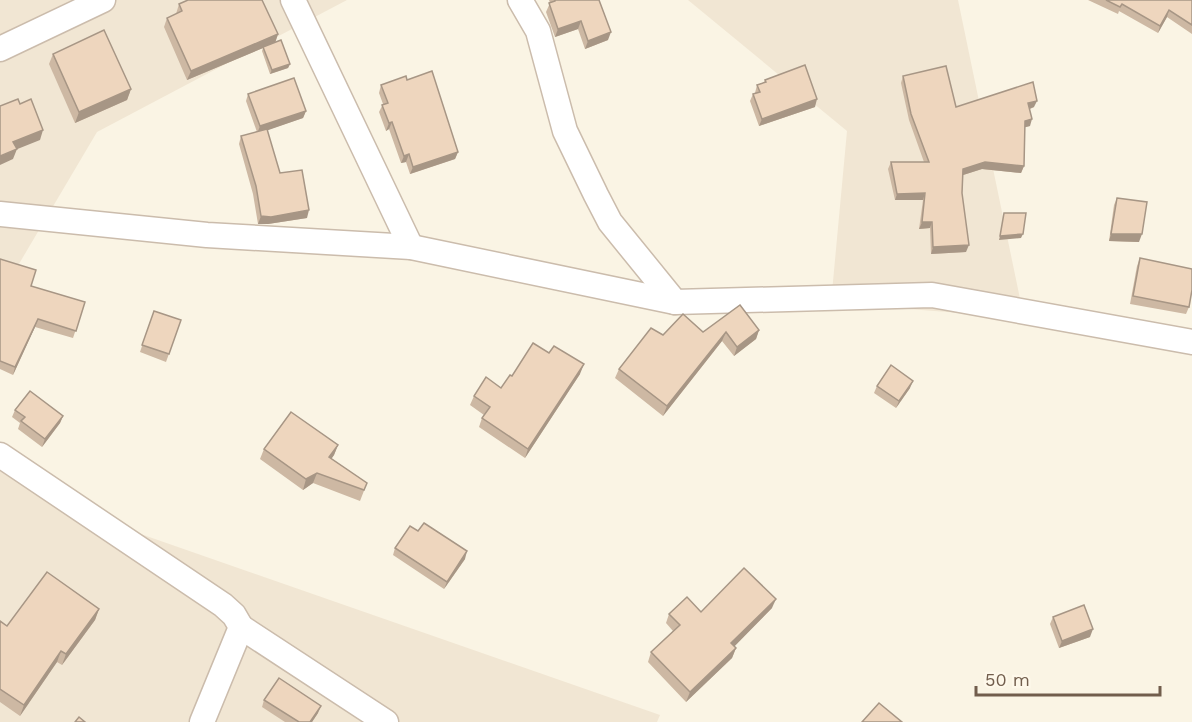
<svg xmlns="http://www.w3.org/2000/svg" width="1192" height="722" font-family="'Work Sans',sans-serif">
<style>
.residential{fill:#f1e6d3}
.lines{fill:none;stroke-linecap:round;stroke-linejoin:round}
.minor-casing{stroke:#cbbcac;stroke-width:27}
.minor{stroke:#fff;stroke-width:24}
.wall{fill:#cdb8a3}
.shaded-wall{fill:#a79685}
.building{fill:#eed6be;stroke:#a79685;stroke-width:1.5}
</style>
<rect width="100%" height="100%" fill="#faf4e4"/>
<!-- residential -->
<g class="residential">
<path d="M 0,0 L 347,0 L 97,132 L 13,274 L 0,291 Z"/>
<path d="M 688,0 L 958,0 L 1024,318 L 831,303 L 847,131 Z"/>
<path d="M 0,452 L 112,524 L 660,715 L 657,722 L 0,722 Z"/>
</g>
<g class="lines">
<!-- minor casing -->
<g class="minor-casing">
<g id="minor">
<path d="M 293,0 L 411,247"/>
<path d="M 520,0 L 538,31 L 565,131 L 596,195 L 610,222 L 675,302"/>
<path d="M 0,49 L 103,0"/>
<path d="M 0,214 L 207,235 L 411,247 L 675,302 L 932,295 L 1192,342"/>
<path d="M 0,455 L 223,605 L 234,615 L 241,627 L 202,722"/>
<path d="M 241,627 L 386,722"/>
</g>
</g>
<!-- minor -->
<use href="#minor" class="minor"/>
</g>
<!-- wall -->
<g class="wall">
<path d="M 549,0 L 599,0 L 608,40 L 585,49 L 578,29 L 555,37 L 546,12 L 550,3 Z"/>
<path d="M 1088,0 L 1192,0 L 1192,34 L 1167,17 L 1158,33 L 1119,11 L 1118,14 Z"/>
<path d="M 179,4 L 278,34 L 275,43 L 290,64 L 288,68 L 270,74 L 262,51 L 263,48 L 187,80 L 164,27 L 167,18 L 176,14 Z"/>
<path d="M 53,54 L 131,89 L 127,100 L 75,123 L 49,64 Z"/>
<path d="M 903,76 L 956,107 L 1034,107 L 1030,109 L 1030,126 L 1025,127 L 1024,166 L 1021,173 L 982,169 L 963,175 L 962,193 L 966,252 L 931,254 L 930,228 L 919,229 L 923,200 L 895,200 L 888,169 L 891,162 L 924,162 L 909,120 L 901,83 Z"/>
<path d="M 407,80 L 458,152 L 455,159 L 410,174 L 406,162 L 401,163 L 389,129 L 386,131 L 379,112 L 383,104 L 379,93 L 381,85 Z"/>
<path d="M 765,80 L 815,107 L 759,126 L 750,101 L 753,94 L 755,93 L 757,85 L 764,82 Z"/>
<path d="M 248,94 L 306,111 L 303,118 L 267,130 L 280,173 L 307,218 L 268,224 L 258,224 L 253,194 L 239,144 L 241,136 L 257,132 L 246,101 Z"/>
<path d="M 1117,198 L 1139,242 L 1109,241 L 1114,205 Z"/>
<path d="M 1140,258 L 1189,307 L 1186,314 L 1130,304 L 1137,266 Z"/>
<path d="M 0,259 L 31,286 L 85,302 L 73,338 L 35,327 L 13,375 L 0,369 Z"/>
<path d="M 154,311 L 181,320 L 166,362 L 140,352 Z"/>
<path d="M 759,330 L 756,339 L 734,356 L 722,341 L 663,416 L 615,378 L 619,369 L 663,335 Z"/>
<path d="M 580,374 L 525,458 L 479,427 L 482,418 L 484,415 L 470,405 L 474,396 L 501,388 L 512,376 Z"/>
<path d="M 877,386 L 910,388 L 896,408 L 874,393 Z"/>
<path d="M 15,410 L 63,416 L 60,423 L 42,447 L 18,429 L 20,423 L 12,417 Z"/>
<path d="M 338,445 L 334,455 L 331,459 L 367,483 L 360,501 L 313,483 L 303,490 L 260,459 L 264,449 Z"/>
<path d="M 418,531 L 465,559 L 444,589 L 393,555 L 395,548 Z"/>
<path d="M 772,608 L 734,646 L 736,648 L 732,658 L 686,702 L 648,662 L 651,652 L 673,631 L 666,623 L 669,614 Z"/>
<path d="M 99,609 L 95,620 L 62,665 L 57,662 L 20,716 L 0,702 L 0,621 L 7,626 Z"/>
<path d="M 1053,617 L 1090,637 L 1059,648 L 1050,624 Z"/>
<path d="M 264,700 L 318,713 L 312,722 L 285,722 L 262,707 Z"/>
</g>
<!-- shaded-wall -->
<g class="shaded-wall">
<path d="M 1169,10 L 1167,17 L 1158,33 L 1160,26 Z"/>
<path d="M 581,21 L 578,29 L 555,37 L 558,29 Z"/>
<path d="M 611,32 L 608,40 L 585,49 L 588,41 Z"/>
<path d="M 278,34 L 275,43 L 187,80 L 191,71 Z"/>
<path d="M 290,64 L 288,68 L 270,74 L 272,70 Z"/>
<path d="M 131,89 L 127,100 L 75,123 L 79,112 Z"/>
<path d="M 817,99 L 815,107 L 759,126 L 762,119 Z"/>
<path d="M 1037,101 L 1034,107 L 1026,110 L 1028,103 Z"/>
<path d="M 306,111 L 303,118 L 257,134 L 260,126 Z"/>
<path d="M 1032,119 L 1030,126 L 1022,128 L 1025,121 Z"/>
<path d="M 392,122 L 389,129 L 386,131 L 389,123 Z"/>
<path d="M 43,130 L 40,140 L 10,152 L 13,142 Z"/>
<path d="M 17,149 L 13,159 L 0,165 L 0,156 Z"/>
<path d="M 458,152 L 455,159 L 410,174 L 413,167 Z"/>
<path d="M 409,154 L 406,162 L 401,163 L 404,156 Z"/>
<path d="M 985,162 L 1024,166 L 1021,173 L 982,169 L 960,176 L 963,169 Z"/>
<path d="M 925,193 L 923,200 L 895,200 L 897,194 Z"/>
<path d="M 309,210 L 307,218 L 268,224 L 258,224 L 261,216 Z"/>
<path d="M 922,222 L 932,222 L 930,228 L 919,229 Z"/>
<path d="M 1023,234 L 1021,238 L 999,240 L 1000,236 Z"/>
<path d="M 1111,234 L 1142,234 L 1139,242 L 1109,241 Z"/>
<path d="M 969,245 L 966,252 L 931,254 L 933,247 Z"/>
<path d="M 38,319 L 35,327 L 13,375 L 15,367 Z"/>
<path d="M 759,330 L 756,339 L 734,356 L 737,347 Z"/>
<path d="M 726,332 L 722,341 L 663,416 L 667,406 Z"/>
<path d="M 584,364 L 580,374 L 525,458 L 528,449 Z"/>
<path d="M 913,381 L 910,388 L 896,408 L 899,401 Z"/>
<path d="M 63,416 L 60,423 L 42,447 L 45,439 Z"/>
<path d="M 338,445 L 334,455 L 325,468 L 329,457 Z"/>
<path d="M 317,473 L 313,483 L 303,490 L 306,479 Z"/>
<path d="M 467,551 L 465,559 L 444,589 L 447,582 Z"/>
<path d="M 776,599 L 772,608 L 728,653 L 731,643 Z"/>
<path d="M 99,609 L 95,620 L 62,665 L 66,654 Z"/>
<path d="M 1093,629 L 1090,637 L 1059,648 L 1062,641 Z"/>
<path d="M 736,648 L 732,658 L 686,702 L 690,692 Z"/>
<path d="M 61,651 L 57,662 L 20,716 L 24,705 Z"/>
<path d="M 321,706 L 318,713 L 312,722 L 310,722 Z"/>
</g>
<!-- building -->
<g class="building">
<path d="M 188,0 L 262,0 L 278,34 L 191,71 L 167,18 L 182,11 L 179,4 Z"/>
<path d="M 555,0 L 599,0 L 611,32 L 588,41 L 581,21 L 558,29 L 549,3 L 555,1 Z"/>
<path d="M 1106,0 L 1192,0 L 1192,25 L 1169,10 L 1160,26 L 1122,4 L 1120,7 Z"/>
<path d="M 104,30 L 131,89 L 79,112 L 53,54 Z"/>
<path d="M 281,40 L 290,64 L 272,70 L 263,47 Z"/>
<path d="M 805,65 L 817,99 L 762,119 L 753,94 L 760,92 L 757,85 L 766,82 L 765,80 Z"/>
<path d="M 946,66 L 956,107 L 1033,82 L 1037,101 L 1028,103 L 1032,119 L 1025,121 L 1024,166 L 985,162 L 963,169 L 962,193 L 969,245 L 933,247 L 932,222 L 922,222 L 925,193 L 897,194 L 891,162 L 929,162 L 911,114 L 903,76 Z"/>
<path d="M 432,71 L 458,152 L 413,167 L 409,154 L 404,156 L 392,122 L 389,123 L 382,105 L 388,103 L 381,85 L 406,76 L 407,80 Z"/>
<path d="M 294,78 L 306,111 L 260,126 L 248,94 Z"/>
<path d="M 18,99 L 20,104 L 31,99 L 43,130 L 13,142 L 17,149 L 0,156 L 0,106 Z"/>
<path d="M 267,129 L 280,173 L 302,170 L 309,210 L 271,217 L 261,216 L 256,186 L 241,136 Z"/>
<path d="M 1117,198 L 1147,202 L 1142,234 L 1111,234 Z"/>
<path d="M 1004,213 L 1026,213 L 1023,234 L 1000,236 Z"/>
<path d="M 1140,258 L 1192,269 L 1192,290 L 1189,307 L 1133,296 Z"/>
<path d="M 0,259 L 36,270 L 31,286 L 85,302 L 76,331 L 38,319 L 15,367 L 0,361 Z"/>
<path d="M 740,305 L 759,330 L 737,347 L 726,332 L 667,406 L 619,369 L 651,328 L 663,335 L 683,314 L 703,332 Z"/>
<path d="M 154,311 L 181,320 L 169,354 L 142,345 Z"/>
<path d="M 533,343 L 549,353 L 554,346 L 584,364 L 528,449 L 482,418 L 490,407 L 474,396 L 486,377 L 501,388 L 510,375 L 512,376 Z"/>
<path d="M 891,365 L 913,381 L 899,401 L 877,386 Z"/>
<path d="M 30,391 L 63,416 L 45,439 L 21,421 L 25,417 L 15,410 Z"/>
<path d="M 291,412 L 338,445 L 329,457 L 367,483 L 364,490 L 317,473 L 306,479 L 264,449 Z"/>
<path d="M 424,523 L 467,551 L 447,582 L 395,548 L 410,526 L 418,531 Z"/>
<path d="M 744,568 L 776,599 L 731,643 L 736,648 L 690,692 L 651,652 L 680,625 L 669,614 L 687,597 L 701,612 Z"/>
<path d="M 47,572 L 99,609 L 66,654 L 61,651 L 24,705 L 0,689 L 0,621 L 7,626 Z"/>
<path d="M 1084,605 L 1093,629 L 1062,641 L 1053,617 Z"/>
<path d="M 279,678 L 321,706 L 310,722 L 299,722 L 264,700 Z"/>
<path d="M 879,703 L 902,722 L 862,722 Z"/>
<path d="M 79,717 L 85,722 L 75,722 Z"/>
</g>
<!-- scale -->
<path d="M976 686v9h184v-9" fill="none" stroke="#715d4c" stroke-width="3"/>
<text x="985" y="686" font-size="18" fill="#715d4c" stroke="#fef8ea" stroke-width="4.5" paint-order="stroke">50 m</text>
</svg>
